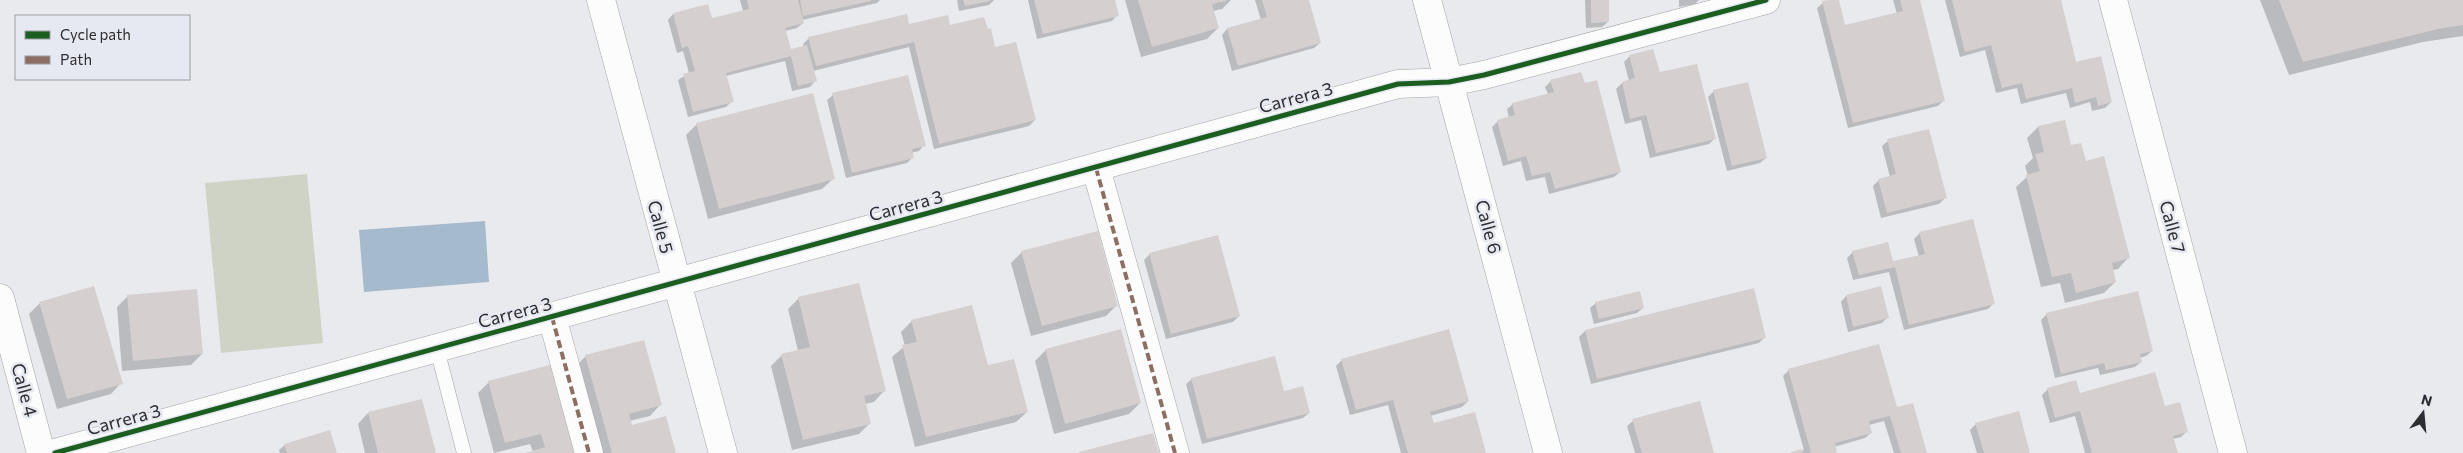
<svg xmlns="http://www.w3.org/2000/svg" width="2463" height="453" font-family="Commissioner,sans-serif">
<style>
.green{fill:#cfd3c6}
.water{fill:#a6bacd}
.shadow{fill:#0003}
.building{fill:#d6cfcf}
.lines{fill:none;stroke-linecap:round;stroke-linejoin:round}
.service-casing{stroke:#a3a4a7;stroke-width:15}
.minor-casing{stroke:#a3a4a7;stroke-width:29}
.service{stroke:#fcfcfc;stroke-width:14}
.minor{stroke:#fcfcfc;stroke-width:28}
.quiet{stroke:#8d6e63;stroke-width:4;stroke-dasharray:8 4;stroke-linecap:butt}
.cycleway-casing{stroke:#e6e9f1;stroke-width:8}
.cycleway{stroke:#1b5e20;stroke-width:5}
.labels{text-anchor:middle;stroke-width:5;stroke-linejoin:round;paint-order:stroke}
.street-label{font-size:18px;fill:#2c2d30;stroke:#e6e9f1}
</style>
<rect width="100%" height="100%" fill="#e9eaee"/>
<!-- green -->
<path class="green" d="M 307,174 L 323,343 L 221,353 L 205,183 Z"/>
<!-- water -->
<path class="water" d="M 485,221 L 489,282 L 364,292 L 359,230 Z"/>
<!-- shadow -->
<g class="shadow">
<path d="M 740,0 L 880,0 L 877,3 L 802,20 L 803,23 L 797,28 L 785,31 L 790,50 L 804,47 L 803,44 L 809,38 L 908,26 L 949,26 L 994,48 L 1035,120 L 1029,126 L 934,149 L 909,47 L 813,71 L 815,81 L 810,87 L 792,91 L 785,61 L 726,76 L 732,101 L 726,107 L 688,117 L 678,80 L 689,73 L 683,51 L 677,53 L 668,20 L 673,14 L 711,19 L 743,11 Z"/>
<path d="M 957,0 L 994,0 L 989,5 L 959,11 Z"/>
<path d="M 1028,0 L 1114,0 L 1117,15 L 1112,21 L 1037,39 Z"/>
<path d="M 1125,0 L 1231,0 L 1222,9 L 1213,11 L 1218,28 L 1207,39 L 1141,57 Z"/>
<path d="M 1255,0 L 1308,0 L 1320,43 L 1314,48 L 1232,71 L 1222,35 L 1227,29 L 1261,20 Z"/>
<path d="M 1585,0 L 1608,0 L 1608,22 L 1602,27 L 1586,28 Z"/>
<path d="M 1679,0 L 1699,0 L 1695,4 L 1679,7 Z"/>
<path d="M 1837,0 L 1845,27 L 1897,14 L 1893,0 L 1919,0 L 1944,100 L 1938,106 L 1848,128 L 1817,8 L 1823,3 Z"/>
<path d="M 1945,0 L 2060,0 L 2076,63 L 2111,102 L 2105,108 L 2092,111 L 2090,102 L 2070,108 L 2066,93 L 2021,104 L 2017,88 L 1996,93 L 1985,50 L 1960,57 Z"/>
<path d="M 2260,0 L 2463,0 L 2463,36 L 2423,42 L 2289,75 Z"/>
<path d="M 1630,56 L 1659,74 L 1715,138 L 1709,144 L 1650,158 L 1641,120 L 1625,124 L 1616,89 L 1622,83 L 1629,81 L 1624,62 Z"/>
<path d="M 1551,81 L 1620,172 L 1614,177 L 1549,194 L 1545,177 L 1526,181 L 1521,161 L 1503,166 L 1492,127 L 1498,121 L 1509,118 L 1507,109 L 1513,104 L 1548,94 L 1545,87 Z"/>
<path d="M 1714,91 L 1766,158 L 1760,163 L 1727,171 L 1708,97 Z"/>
<path d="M 833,95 L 924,145 L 919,151 L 911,153 L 912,158 L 907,163 L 846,178 L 827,100 Z"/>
<path d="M 2064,121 L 2070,147 L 2085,162 L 2128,258 L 2118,269 L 2112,270 L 2115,282 L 2104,293 L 2065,303 L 2060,283 L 2041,287 L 2016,187 L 2028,176 L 2025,166 L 2033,158 L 2027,138 L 2038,127 Z"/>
<path d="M 697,124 L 833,179 L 822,189 L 708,219 L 686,135 Z"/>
<path d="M 1888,141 L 1945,198 L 1939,204 L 1881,218 L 1873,186 L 1879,180 L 1890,177 L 1882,146 Z"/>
<path d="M 1920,233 L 1993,304 L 1988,309 L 1904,330 L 1889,272 L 1853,280 L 1847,258 L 1853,252 L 1892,263 L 1919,257 L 1914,239 Z"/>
<path d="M 1022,252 L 1117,305 L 1106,316 L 1031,336 L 1011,263 Z"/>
<path d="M 1150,254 L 1239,316 L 1233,322 L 1166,339 L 1144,260 Z"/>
<path d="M 1753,289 L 1765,337 L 1759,343 L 1591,384 L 1579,337 L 1585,331 Z"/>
<path d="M 128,296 L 202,354 L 191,365 L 122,371 L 117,307 Z"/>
<path d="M 1846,296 L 1888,317 L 1882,323 L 1848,332 L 1841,302 Z"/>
<path d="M 799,298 L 884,391 L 874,402 L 865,404 L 870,423 L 859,434 L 792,450 L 771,366 L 782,355 L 798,351 L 788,309 Z"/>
<path d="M 40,303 L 121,383 L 111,394 L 57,409 L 29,314 Z"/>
<path d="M 1596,303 L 1643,308 L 1637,313 L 1594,324 L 1590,308 Z"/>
<path d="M 2047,314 L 2152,351 L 2146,356 L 2140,358 L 2141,362 L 2135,367 L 2100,375 L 2098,368 L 2055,378 L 2041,320 Z"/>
<path d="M 912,321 L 987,367 L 1027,412 L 1016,422 L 915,447 L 892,357 L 905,346 L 901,332 Z"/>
<path d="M 1046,350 L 1140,403 L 1129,414 L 1054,434 L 1035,361 Z"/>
<path d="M 586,356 L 660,405 L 650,416 L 629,421 L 631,426 L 674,453 L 598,453 L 575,367 Z"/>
<path d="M 1342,360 L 1468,401 L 1462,407 L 1430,416 L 1433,425 L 1485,453 L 1401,453 L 1388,405 L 1350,415 L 1336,366 Z"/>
<path d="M 1789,370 L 1896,408 L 1925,453 L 1894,453 L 1884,421 L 1869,425 L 1871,433 L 1865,438 L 1834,447 L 1836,453 L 1794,453 L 1804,450 L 1783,376 Z"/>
<path d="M 1192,379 L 1284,392 L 1309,413 L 1303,418 L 1202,444 L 1186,384 Z"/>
<path d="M 489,382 L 573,453 L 527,453 L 533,452 L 530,444 L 494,453 L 478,393 Z"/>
<path d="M 2048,389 L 2164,408 L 2187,431 L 2181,437 L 2173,439 L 2177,453 L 2085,453 L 2075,416 L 2050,423 L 2042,395 Z"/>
<path d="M 368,413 L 434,453 L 365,453 L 358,424 Z"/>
<path d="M 1633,421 L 1713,453 L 1635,453 L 1627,426 Z"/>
<path d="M 1976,424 L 2029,453 L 1977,453 L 1970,430 Z"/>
<path d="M 285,445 L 336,453 L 280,453 L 279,450 Z"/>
</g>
<!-- building -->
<g class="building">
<path d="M 747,0 L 798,0 L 804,23 L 785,28 L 791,49 L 807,45 L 817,81 L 798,86 L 791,56 L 726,73 L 734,102 L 693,112 L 683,74 L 695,71 L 688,46 L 682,48 L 673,13 L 708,4 L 712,18 L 749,9 Z"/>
<path d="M 800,0 L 871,0 L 871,1 L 803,16 Z"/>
<path d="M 963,0 L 990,0 L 990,1 L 965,6 Z"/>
<path d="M 1034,0 L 1115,0 L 1119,16 L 1043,34 Z"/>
<path d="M 1138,0 L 1226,0 L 1226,1 L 1212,4 L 1219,28 L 1152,47 Z"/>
<path d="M 1262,0 L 1309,0 L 1321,43 L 1238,66 L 1227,28 L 1267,17 Z"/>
<path d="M 1591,0 L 1609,0 L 1609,22 L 1591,23 Z"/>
<path d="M 1829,0 L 1839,0 L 1845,25 L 1903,11 L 1900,0 L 1920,0 L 1945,101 L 1853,123 L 1822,1 Z"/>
<path d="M 1952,0 L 2061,0 L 2076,62 L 2101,56 L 2112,102 L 2098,106 L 2096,97 L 2075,103 L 2072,88 L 2026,99 L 2022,83 L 2002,88 L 1991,45 L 1965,52 Z"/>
<path d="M 2279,0 L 2463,0 L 2463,25 L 2438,29 L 2303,62 Z"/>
<path d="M 907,14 L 909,24 L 948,15 L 950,25 L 984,17 L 988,29 L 991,28 L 995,47 L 1016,42 L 1036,120 L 939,144 L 914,42 L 816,66 L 808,37 Z"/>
<path d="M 1653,49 L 1660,72 L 1697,64 L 1716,139 L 1656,153 L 1646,115 L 1630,119 L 1622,82 L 1635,78 L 1629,55 Z"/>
<path d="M 1581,72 L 1585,83 L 1597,80 L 1621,172 L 1555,189 L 1550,172 L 1532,176 L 1526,156 L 1508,161 L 1497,120 L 1515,115 L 1512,103 L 1554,92 L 1550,80 Z"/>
<path d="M 908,75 L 926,146 L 912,149 L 914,158 L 852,173 L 832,93 Z"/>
<path d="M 1748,82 L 1767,158 L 1732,166 L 1713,90 Z"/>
<path d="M 813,93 L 835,179 L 719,209 L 696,123 Z"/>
<path d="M 2065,120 L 2071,145 L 2081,143 L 2086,161 L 2104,156 L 2130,258 L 2112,263 L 2116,282 L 2076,293 L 2071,273 L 2052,277 L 2026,175 L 2040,171 L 2035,154 L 2044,152 L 2038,126 Z"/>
<path d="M 1929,129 L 1947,198 L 1887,213 L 1878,179 L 1896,174 L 1887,139 Z"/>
<path d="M 1973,219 L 1995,304 L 1909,325 L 1895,267 L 1859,275 L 1852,251 L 1888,242 L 1893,261 L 1925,254 L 1919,232 Z"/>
<path d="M 1098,231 L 1118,306 L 1042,326 L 1021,251 Z"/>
<path d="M 1218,235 L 1240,316 L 1171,334 L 1149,253 Z"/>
<path d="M 859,283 L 886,391 L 864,396 L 871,424 L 803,440 L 781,354 L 810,347 L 798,297 Z"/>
<path d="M 94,286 L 123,384 L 67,399 L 39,302 Z"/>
<path d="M 1881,286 L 1889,318 L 1853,327 L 1846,295 Z"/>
<path d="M 1754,288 L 1766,338 L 1597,379 L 1585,330 Z"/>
<path d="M 197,289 L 203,354 L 133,361 L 127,295 Z"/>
<path d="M 1640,291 L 1644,308 L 1599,319 L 1595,302 Z"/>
<path d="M 2138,291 L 2153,351 L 2140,354 L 2142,362 L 2106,370 L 2104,363 L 2061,374 L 2046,313 Z"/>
<path d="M 972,305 L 988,365 L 1014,359 L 1028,412 L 926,437 L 902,345 L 917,342 L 911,320 Z"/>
<path d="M 1121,329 L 1141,403 L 1065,424 L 1045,349 Z"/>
<path d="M 1449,329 L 1469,401 L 1430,412 L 1434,423 L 1475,412 L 1486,453 L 1408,453 L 1393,400 L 1356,410 L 1341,359 Z"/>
<path d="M 644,340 L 662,405 L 629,414 L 632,425 L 666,416 L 676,453 L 612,453 L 585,355 Z"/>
<path d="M 1879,344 L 1897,407 L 1913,403 L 1927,453 L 1901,453 L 1890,416 L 1869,421 L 1872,433 L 1835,443 L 1837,453 L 1811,453 L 1788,369 Z"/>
<path d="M 1275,356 L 1284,391 L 1303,386 L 1310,413 L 1207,439 L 1191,378 Z"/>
<path d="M 550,365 L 574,453 L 525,453 L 545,447 L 541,434 L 505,443 L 488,381 Z"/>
<path d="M 2155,372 L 2165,406 L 2180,402 L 2188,432 L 2173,436 L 2178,453 L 2092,453 L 2080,411 L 2055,418 L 2047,388 L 2076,380 L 2080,393 Z"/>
<path d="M 422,399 L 436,453 L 378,453 L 368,412 Z"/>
<path d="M 1700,401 L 1714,453 L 1642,453 L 1632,419 Z"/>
<path d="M 2019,411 L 2030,453 L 1984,453 L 1975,423 Z"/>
<path d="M 330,430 L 337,453 L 287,453 L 284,444 Z"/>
<path d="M 1153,433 L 1159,453 L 1079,453 L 1079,452 Z"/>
<path d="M 1802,449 L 1803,453 L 1791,453 L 1791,452 Z"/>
</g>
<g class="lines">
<!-- service casing -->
<g class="service-casing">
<path id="service" d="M 437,349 L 464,453"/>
</g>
<!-- minor casing -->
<g class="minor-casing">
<g id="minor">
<path d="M 601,0 L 723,453"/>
<path d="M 1427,0 L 1548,453"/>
<path d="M 2113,0 L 2233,453"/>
<path d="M 1096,168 L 1175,453"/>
<path d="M 0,298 L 41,453"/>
<path d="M 552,317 L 589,453"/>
<path d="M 55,453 L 1398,84 L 1449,82 L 1484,75 L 1766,0"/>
</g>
</g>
<!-- service -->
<use href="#service" class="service"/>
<!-- minor -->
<use href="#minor" class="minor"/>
<!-- quiet -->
<g class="quiet">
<path d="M 1096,168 L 1175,453"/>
<path d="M 552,317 L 589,453"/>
</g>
<!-- cycleway casing -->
<g class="cycleway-casing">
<path id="cycleway" d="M 55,453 L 1398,84 L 1449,82 L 1484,75 L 1766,0"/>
</g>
<!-- cycleway -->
<use href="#cycleway" class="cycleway"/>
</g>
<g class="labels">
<!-- street labels -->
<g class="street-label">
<text transform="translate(1296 98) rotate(-15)" y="6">Carrera 3</text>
<text transform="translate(906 206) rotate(-15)" y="6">Carrera 3</text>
<text transform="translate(660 227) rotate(75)" y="6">Calle 5</text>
<text transform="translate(1488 227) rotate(75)" y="6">Calle 6</text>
<text transform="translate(2172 227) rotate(75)" y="6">Calle 7</text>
<text transform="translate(515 313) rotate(-15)" y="6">Carrera 3</text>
<text transform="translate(24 390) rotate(75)" y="6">Calle 4</text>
<text transform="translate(124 420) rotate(-15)" y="6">Carrera 3</text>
</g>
</g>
<!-- legend -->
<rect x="15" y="15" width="175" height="65" fill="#e6e9f1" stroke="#9c9ea4"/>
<rect x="25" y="31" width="25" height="8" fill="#1b5e20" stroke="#9c9ea4"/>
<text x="60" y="40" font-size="15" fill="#2c2d30">Cycle path</text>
<rect x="25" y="56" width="25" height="8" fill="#8d6e63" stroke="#9c9ea4"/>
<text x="60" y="65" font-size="15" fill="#2c2d30">Path</text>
<!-- north arrow -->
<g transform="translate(2423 413) rotate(16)" stroke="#e6e9f1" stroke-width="4" paint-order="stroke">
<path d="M0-4L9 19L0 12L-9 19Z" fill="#2c2d30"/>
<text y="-8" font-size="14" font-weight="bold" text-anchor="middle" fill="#2c2d30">N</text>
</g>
</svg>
